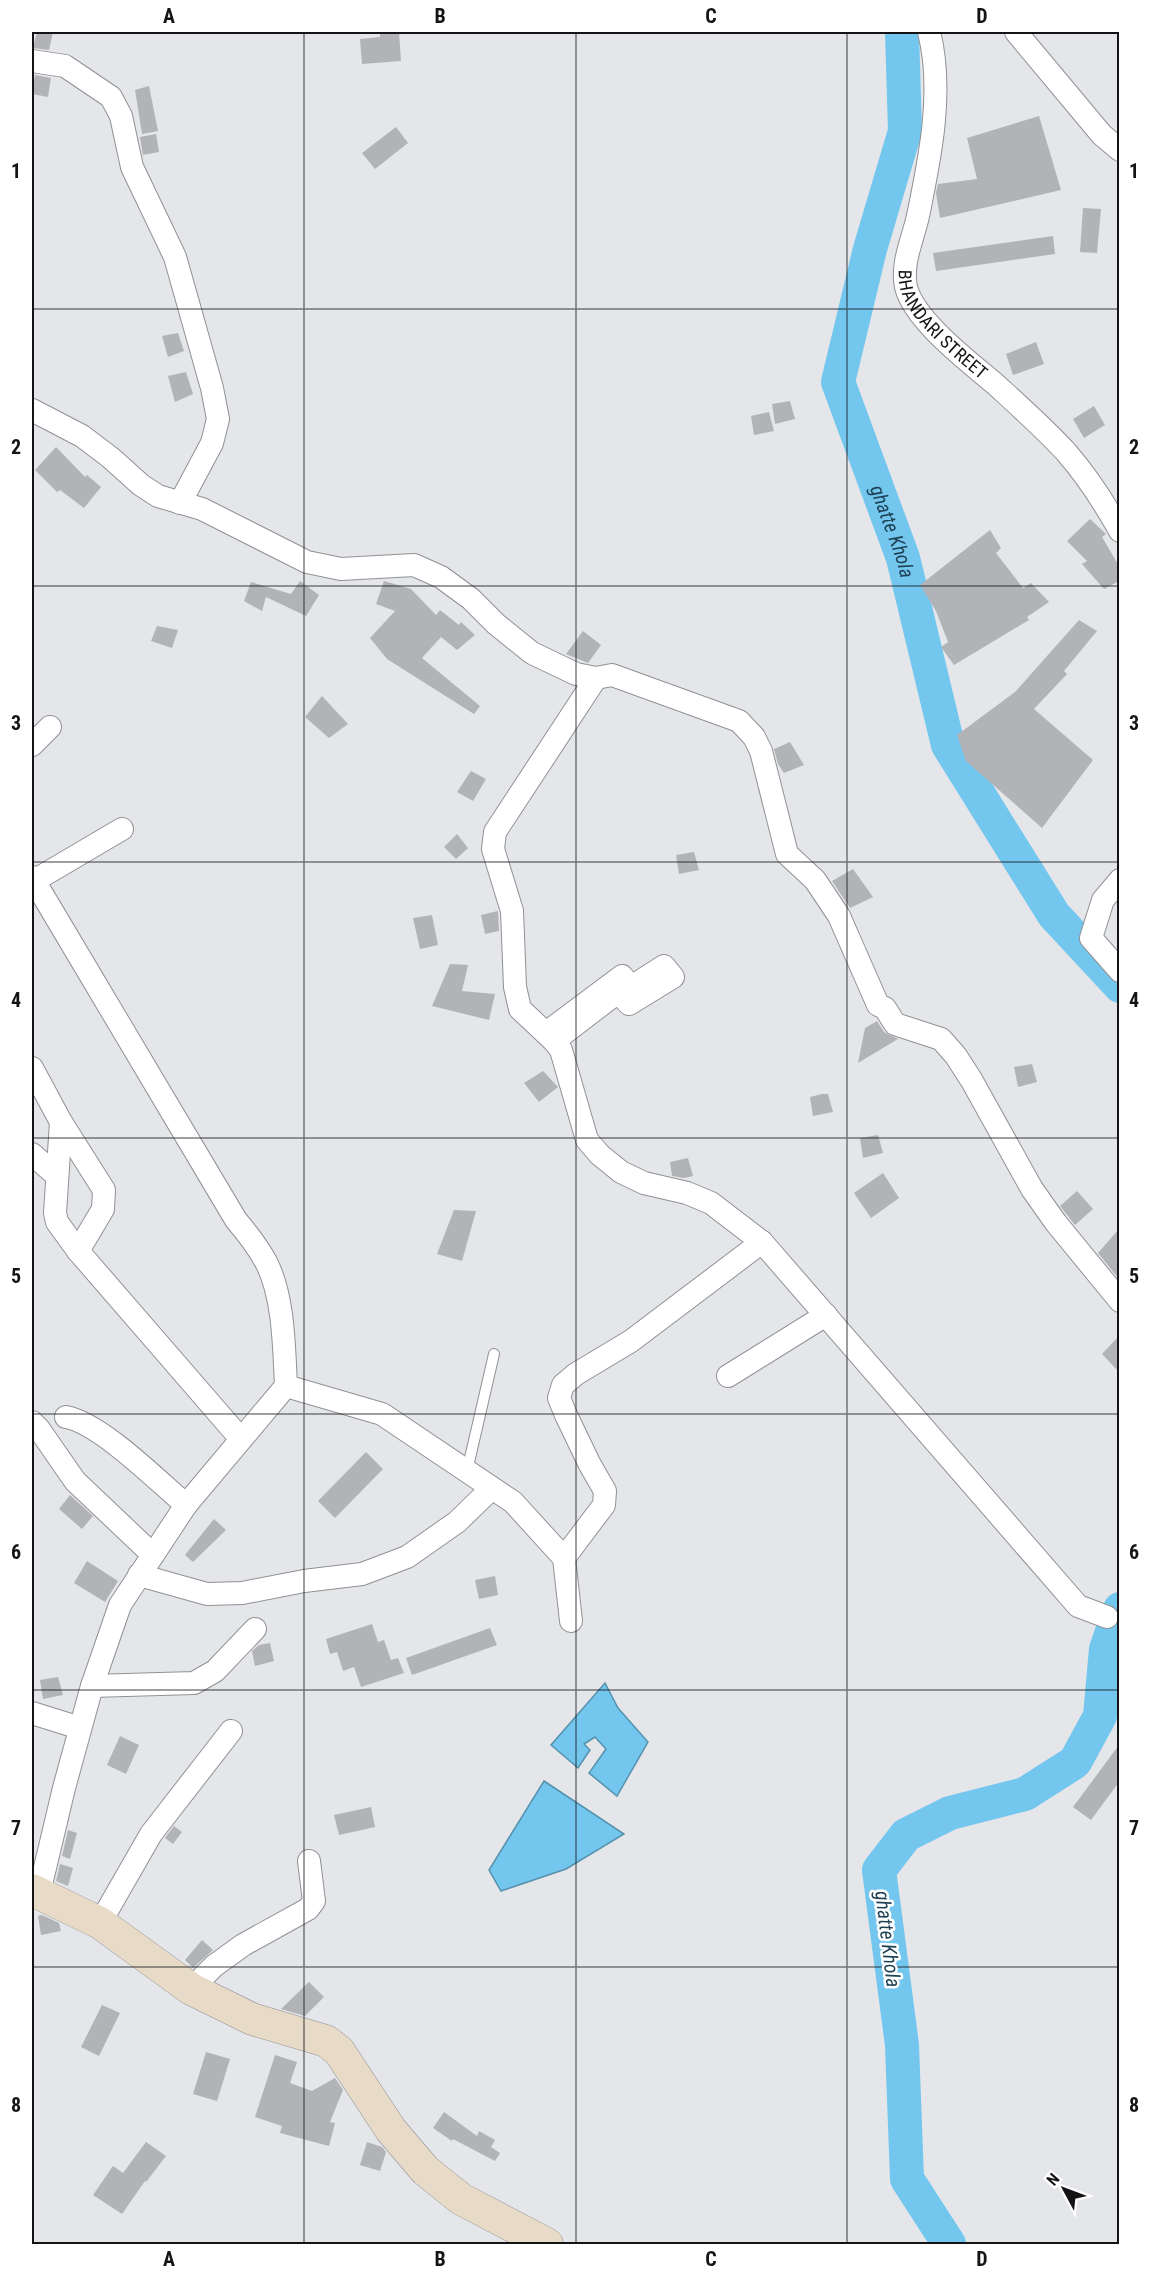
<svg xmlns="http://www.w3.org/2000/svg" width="1151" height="2276" font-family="'Roboto Condensed',sans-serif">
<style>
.water{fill:#73c6ee;stroke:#5691ad;stroke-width:1.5}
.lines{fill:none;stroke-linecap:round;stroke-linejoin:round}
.river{stroke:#73c6ee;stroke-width:34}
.building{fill:#b2b3b7}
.lane-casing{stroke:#909195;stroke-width:12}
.street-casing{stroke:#909195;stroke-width:24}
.secondary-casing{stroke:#909195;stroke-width:33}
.lane{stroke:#fff;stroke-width:10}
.street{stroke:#fff;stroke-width:22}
.secondary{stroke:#e7dac7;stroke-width:32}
.grid{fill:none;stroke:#141416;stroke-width:1.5;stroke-opacity:0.55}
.labels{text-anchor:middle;stroke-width:5;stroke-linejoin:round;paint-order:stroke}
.street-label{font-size:18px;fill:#141416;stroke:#fff}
.water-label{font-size:20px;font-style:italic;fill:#1e4254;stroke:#fff}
.neatline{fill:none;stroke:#141416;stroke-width:2}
.grid-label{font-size:20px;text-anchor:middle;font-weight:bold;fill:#141416}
</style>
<rect width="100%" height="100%" fill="#e4e6ea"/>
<!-- water -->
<g class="water">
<path d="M 605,1683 L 618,1708 L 648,1742 L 617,1796 L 589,1773 L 606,1749 L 595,1737 L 584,1744 L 590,1750 L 578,1768 L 551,1745 Z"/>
<path d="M 544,1781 L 624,1834 L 566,1869 L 501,1891 L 489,1870 Z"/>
</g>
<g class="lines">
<!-- river -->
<g class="river">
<path id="s1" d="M 902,32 L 905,131 L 870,249 L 838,382 L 903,558 L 948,745 L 1054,915 L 1120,986"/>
<path d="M 949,2244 L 907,2179 L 902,2045 L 879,1870 L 906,1835 L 950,1813 L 1025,1794 L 1075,1762 L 1100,1716 L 1106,1649 L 1120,1609"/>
</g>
</g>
<!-- building -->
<g class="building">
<path d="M 37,32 L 53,32 L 49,50 L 33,48 Z"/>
<path d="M 380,32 L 399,32 L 401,61 L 362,64 L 360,39 L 380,37 Z"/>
<path d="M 35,75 L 51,78 L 48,97 L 32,94 Z"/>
<path d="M 149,86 L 158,131 L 142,134 L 135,90 Z"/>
<path d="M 1039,116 L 1061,190 L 940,218 L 936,193 L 938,184 L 977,179 L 967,138 Z"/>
<path d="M 396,127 L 408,143 L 375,169 L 362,153 Z"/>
<path d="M 156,134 L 159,152 L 143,155 L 140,137 Z"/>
<path d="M 1083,208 L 1101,209 L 1097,253 L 1080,252 Z"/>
<path d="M 1053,236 L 1055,254 L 936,271 L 933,253 Z"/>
<path d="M 178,333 L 184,351 L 168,357 L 162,336 Z"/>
<path d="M 1036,342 L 1044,364 L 1013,375 L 1006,354 Z"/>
<path d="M 186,372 L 193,394 L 175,402 L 168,376 Z"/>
<path d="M 790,401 L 795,419 L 775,424 L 772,404 Z"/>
<path d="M 1094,406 L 1105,425 L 1084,438 L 1073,419 Z"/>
<path d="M 769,412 L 774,431 L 754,435 L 751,416 Z"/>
<path d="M 56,447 L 85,477 L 87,475 L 101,487 L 84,508 L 60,490 L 57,492 L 35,470 Z"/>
<path d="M 1090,519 L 1106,534 L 1102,537 L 1119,566 L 1119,581 L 1104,589 L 1082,564 L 1087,561 L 1067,541 Z"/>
<path d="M 990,530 L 1001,548 L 996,553 L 1023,588 L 1031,583 L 1049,602 L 1027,617 L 1029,620 L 954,665 L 941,647 L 948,642 L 936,611 L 920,585 Z"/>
<path d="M 300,581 L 319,595 L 306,616 L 266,597 L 262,611 L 244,601 L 251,582 L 291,594 Z"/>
<path d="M 384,581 L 411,589 L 436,615 L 440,610 L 459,625 L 461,622 L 475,635 L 457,650 L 441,637 L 422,658 L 480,706 L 474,714 L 387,659 L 370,638 L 395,611 L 376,604 Z"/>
<path d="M 1079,620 L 1097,631 L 1064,671 L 1067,674 L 1034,709 L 1093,760 L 1042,828 L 966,761 L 957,735 L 1015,692 Z"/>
<path d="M 157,626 L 178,630 L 172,648 L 151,641 Z"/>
<path d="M 583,631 L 601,645 L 588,663 L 566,654 Z"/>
<path d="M 322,696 L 348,724 L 329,738 L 305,717 Z"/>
<path d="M 790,742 L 804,765 L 784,773 L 778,764 L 774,749 Z"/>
<path d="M 471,771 L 486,779 L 473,801 L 457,792 Z"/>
<path d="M 457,834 L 468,848 L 456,859 L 444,847 Z"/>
<path d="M 694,852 L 699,870 L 679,874 L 676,855 Z"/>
<path d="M 853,869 L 873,897 L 850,908 L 832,881 Z"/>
<path d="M 498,911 L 499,931 L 485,934 L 481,915 Z"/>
<path d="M 432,915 L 438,945 L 420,949 L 413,918 Z"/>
<path d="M 450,964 L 468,965 L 462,991 L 495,994 L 489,1020 L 432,1006 Z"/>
<path d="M 877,1021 L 884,1032 L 898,1039 L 858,1063 L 865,1028 Z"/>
<path d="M 1032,1064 L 1037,1082 L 1018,1087 L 1014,1067 Z"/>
<path d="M 543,1071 L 558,1087 L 539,1102 L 524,1083 Z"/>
<path d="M 822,1094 L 828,1094 L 833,1112 L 813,1116 L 810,1097 Z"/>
<path d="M 878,1135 L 883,1153 L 863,1158 L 860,1138 Z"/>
<path d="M 688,1158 L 693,1176 L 684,1178 L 672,1176 L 670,1162 Z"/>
<path d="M 883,1173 L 899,1198 L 871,1218 L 854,1193 Z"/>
<path d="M 1077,1191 L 1093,1209 L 1075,1225 L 1060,1206 Z"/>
<path d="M 454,1210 L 476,1211 L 462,1261 L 437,1254 Z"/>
<path d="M 1119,1229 L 1119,1279 L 1098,1253 Z"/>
<path d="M 1119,1336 L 1119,1372 L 1102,1354 Z"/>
<path d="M 366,1452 L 383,1469 L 335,1518 L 318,1501 Z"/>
<path d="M 70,1495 L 93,1516 L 82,1529 L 59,1509 Z"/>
<path d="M 214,1519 L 226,1530 L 193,1562 L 185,1555 Z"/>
<path d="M 87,1561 L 118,1581 L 105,1602 L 74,1583 Z"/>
<path d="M 495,1576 L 498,1595 L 479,1599 L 475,1580 Z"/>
<path d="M 372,1624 L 378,1642 L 384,1640 L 391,1660 L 398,1658 L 404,1673 L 361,1687 L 354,1667 L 343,1671 L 337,1652 L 330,1654 L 326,1639 Z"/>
<path d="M 490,1628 L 497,1645 L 412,1675 L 406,1658 Z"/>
<path d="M 270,1643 L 274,1661 L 255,1666 L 252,1651 L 259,1645 Z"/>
<path d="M 58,1677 L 63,1695 L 43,1699 L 40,1680 Z"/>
<path d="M 120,1736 L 139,1745 L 126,1774 L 107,1765 Z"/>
<path d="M 1119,1745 L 1119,1782 L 1091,1820 L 1073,1807 Z"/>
<path d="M 371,1807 L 375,1827 L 339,1835 L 334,1815 Z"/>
<path d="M 174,1826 L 182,1832 L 173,1844 L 165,1838 Z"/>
<path d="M 68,1830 L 77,1833 L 70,1859 L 62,1856 Z"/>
<path d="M 60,1864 L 73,1868 L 68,1886 L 56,1881 Z"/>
<path d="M 42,1915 L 59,1923 L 61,1931 L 41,1935 L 38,1916 Z"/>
<path d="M 202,1940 L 213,1950 L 193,1968 L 185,1960 Z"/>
<path d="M 309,1982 L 324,1997 L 305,2016 L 281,2009 Z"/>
<path d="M 102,2005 L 120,2013 L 99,2056 L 81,2047 Z"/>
<path d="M 206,2052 L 230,2059 L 217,2101 L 193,2094 Z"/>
<path d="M 275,2055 L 297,2062 L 290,2083 L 312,2091 L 335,2078 L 343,2090 L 330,2122 L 335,2123 L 329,2146 L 280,2133 L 282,2126 L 255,2117 Z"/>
<path d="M 444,2112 L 477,2136 L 479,2131 L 495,2140 L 491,2147 L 500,2153 L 495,2161 L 453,2139 L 452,2141 L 433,2128 Z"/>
<path d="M 146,2142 L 166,2156 L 146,2182 L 145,2181 L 122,2214 L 93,2195 L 113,2166 L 123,2173 Z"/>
<path d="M 367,2142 L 382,2147 L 386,2152 L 380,2171 L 360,2165 Z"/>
</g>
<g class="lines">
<!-- lane casing -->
<g class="lane-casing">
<path id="lane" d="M 467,1471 L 494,1354"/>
</g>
<!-- street casing -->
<g class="street-casing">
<g id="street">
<path id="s2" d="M 929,32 C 944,90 930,158 918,216 C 913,239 901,263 906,287 C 914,320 968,361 994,383 C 1018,405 1044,428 1066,452 C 1087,476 1105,504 1120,531"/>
<path d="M 1016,32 L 1102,135 L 1120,150"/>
<path d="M 32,61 L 65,66 L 111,97 L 121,116 L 132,167 L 175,257 L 212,388 L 218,419 L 212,443 L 180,503"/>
<path d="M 32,410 L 82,436 L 111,458 L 141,485 L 158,496 L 202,509 L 307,562 L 341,569 L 414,565 L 441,577 L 471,599 L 496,624 L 532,653 L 576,674 L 596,678 L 612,675 L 739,721 L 754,737 L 761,751 L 787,854 L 815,880 L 839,916 L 878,1005 L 885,1008 L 895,1024 L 941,1039 L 956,1056 L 972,1081 L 1032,1189 L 1056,1223 L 1120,1301"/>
<path d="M 596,678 L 495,832 L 493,849 L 512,911 L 515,987 L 520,1009 L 554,1041 L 561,1050 L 587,1140 L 600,1155 L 621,1172 L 644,1183 L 687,1193 L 711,1203 L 762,1242 L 1078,1606 L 1107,1617"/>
<path d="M 32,745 L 50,727"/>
<path d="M 32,877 L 236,1220 C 247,1233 258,1247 266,1262 C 284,1296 284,1348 286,1386 L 186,1505 L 120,1605 L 92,1686 L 64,1788 L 39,1893"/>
<path d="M 1120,880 L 1103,900 L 1091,938 L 1120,971"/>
<path d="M 32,882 L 122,829"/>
<path d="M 546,1033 L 622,976 L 631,987 L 664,966 L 673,977 L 629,1004 L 618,992 L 554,1041"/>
<path d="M 32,1068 L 61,1122 L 104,1190 L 103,1209 L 78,1251"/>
<path d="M 61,1122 L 55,1213 L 57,1222 L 78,1251 L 240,1438"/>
<path d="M 32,1154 L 57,1176"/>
<path d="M 728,1376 L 826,1315"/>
<path d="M 286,1386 L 382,1414 L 513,1502 L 564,1558 L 571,1621"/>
<path d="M 66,1417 C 100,1423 158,1481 186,1505"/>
<path d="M 32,1422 L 39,1429 L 75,1481 L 153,1555"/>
<path d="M 564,1558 L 604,1505 L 605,1491 L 589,1463 L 566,1415 L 559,1398 L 563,1385 L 576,1374 L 631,1341 L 762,1242"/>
<path d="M 139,1575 L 207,1594 L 242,1593 L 304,1581 L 362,1574 L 407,1557 L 457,1522 L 492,1488"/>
<path d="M 92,1686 L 194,1683 L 215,1671 L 255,1629"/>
<path d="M 32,1713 L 80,1728"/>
<path d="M 100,1923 L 151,1834 L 231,1731"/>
<path d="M 191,1989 L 214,1966 L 243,1945 L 308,1909 L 314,1901 L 309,1861"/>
</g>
</g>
<!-- secondary casing -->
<g class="secondary-casing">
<path id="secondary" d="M 32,1890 L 100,1923 L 191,1989 L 252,2019 L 326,2041 L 339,2051 L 391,2130 L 425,2170 L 461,2199 L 547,2244"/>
</g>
<!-- lane -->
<use href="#lane" class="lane"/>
<!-- street -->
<use href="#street" class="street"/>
<!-- secondary -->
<use href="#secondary" class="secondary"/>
</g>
<!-- grid -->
<path class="grid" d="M 304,32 L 304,2244M 576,32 L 576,2244M 847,32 L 847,2244M 32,309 L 1120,309M 32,586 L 1120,586M 32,862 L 1120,862M 32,1138 L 1120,1138M 32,1414 L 1120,1414M 32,1690 L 1120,1690M 32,1967 L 1120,1967"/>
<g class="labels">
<!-- street labels -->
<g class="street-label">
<text dy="6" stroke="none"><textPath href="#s2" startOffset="310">BHANDARI STREET</textPath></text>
</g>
<!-- water labels -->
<g class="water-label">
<text dy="7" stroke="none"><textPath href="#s1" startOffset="518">ghatte Khola</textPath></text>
<text transform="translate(888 1939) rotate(83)" y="7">ghatte Khola</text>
</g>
</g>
<!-- border -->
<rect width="1151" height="2276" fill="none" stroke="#ffffff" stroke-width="66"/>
<!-- north arrow -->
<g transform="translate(1064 2189) rotate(311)" stroke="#ffffff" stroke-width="4.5" paint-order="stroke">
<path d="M0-4.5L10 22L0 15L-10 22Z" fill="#141416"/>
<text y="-9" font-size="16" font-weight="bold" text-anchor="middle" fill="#141416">N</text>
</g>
<rect x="33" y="33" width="1085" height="2210" class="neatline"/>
<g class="grid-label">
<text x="169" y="23">A</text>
<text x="440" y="23">B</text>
<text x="711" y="23">C</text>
<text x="982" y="23">D</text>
<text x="16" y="178">1</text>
<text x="1134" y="178">1</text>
<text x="16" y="454">2</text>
<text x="1134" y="454">2</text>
<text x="16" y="730">3</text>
<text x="1134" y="730">3</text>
<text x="16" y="1007">4</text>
<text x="1134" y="1007">4</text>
<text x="16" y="1283">5</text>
<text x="1134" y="1283">5</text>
<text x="16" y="1559">6</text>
<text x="1134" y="1559">6</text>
<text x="16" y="1835">7</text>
<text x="1134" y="1835">7</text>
<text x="16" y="2112">8</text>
<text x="1134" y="2112">8</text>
<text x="169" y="2266">A</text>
<text x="440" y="2266">B</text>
<text x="711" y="2266">C</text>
<text x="982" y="2266">D</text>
</g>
</svg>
